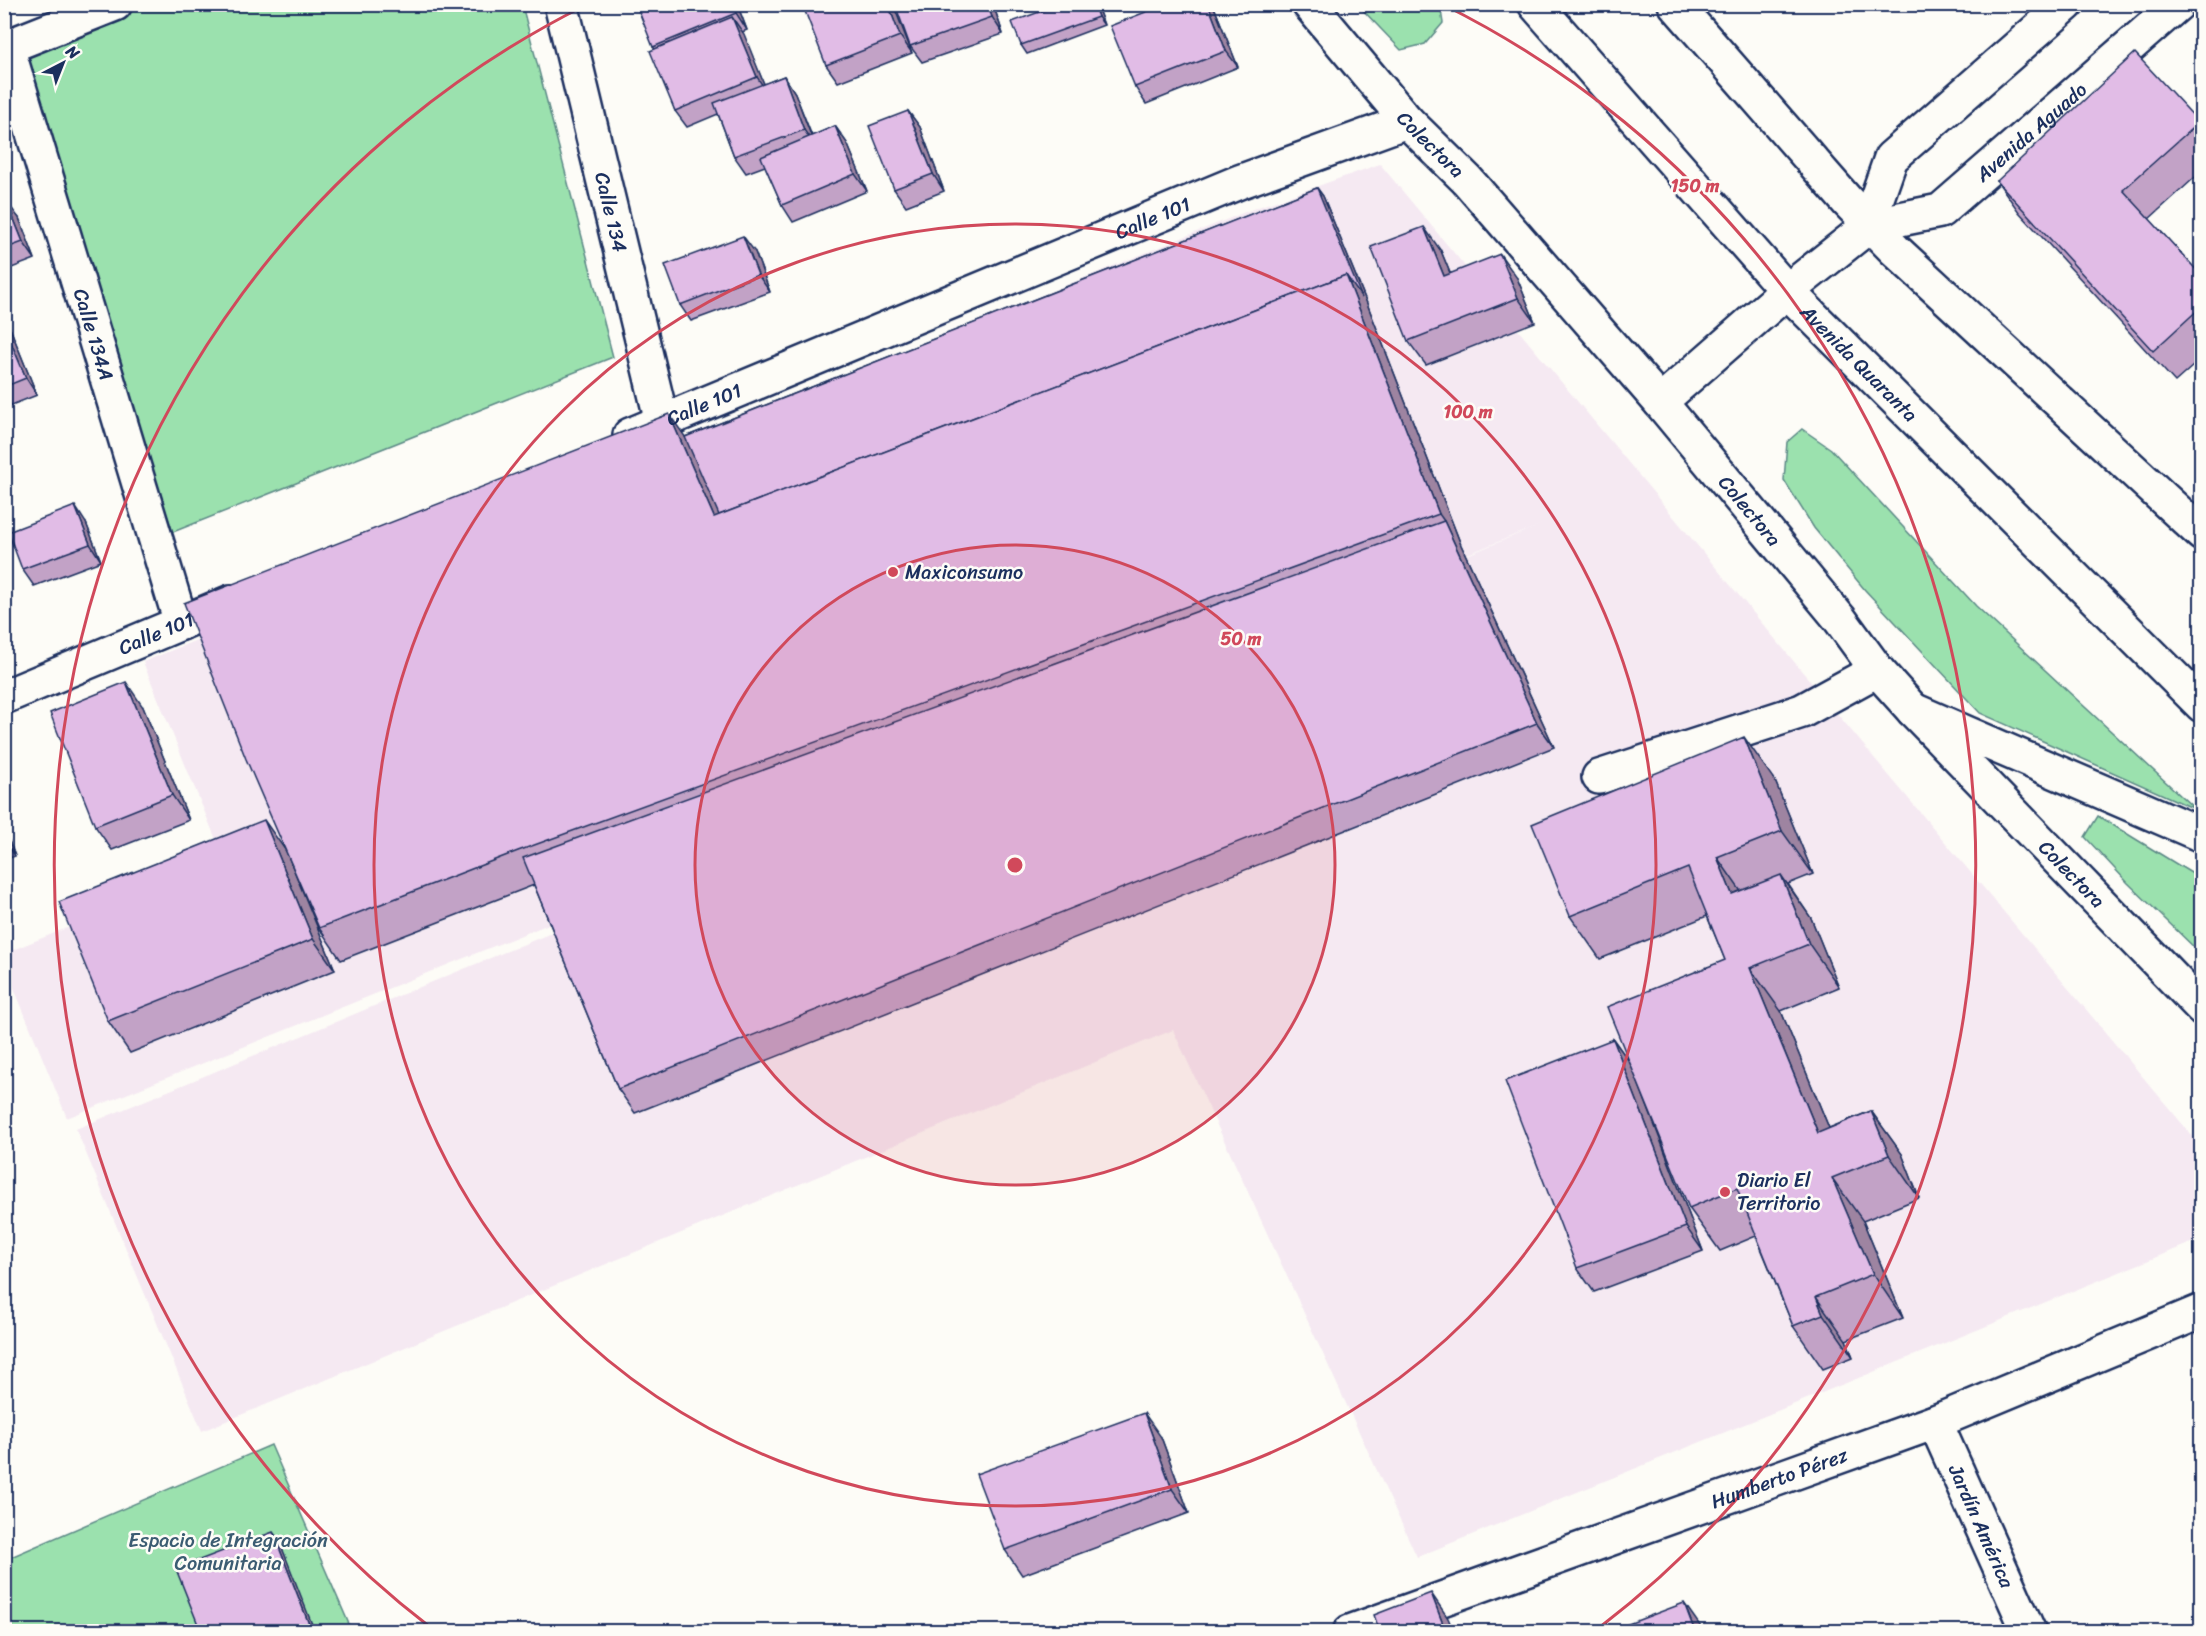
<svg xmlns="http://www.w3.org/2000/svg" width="2206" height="1636" font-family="Sriracha,sans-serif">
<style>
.built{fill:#f5e9f2}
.green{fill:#9be1ae;stroke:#5b8886;stroke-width:1.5}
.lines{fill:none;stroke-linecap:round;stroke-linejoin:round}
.minor-casing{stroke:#1b2f5e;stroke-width:38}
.major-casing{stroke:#1b2f5e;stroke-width:38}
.highway-casing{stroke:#1b2f5e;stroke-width:38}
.minor{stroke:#fdfcf7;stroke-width:33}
.major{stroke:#fdfcf7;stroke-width:33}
.highway{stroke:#fdfcf7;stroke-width:33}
.wall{fill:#c2a2c6;stroke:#1b2f5e;stroke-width:1.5}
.shaded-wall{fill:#9e84a1;stroke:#1b2f5e;stroke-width:1.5}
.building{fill:#e1bce6;stroke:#1b2f5e;stroke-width:1.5}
.ring{fill:none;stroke:#d1495b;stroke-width:3}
.poi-dot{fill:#d1495b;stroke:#fdfcf7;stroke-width:2}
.labels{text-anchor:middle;stroke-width:5;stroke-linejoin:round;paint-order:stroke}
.street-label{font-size:20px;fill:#1b2f5e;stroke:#fdfcf7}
.poi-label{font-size:20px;fill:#1b2f5e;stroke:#fdfcf7;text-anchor:start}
.park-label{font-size:20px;fill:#3b5c72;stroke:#fdfcf7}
.centre{fill:#d1495b;stroke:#fdfcf7;stroke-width:3}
.ring-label{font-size:18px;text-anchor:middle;font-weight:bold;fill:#d1495b;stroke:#fdfcf7;stroke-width:5;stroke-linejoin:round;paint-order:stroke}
</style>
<rect width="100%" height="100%" fill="#fdfcf7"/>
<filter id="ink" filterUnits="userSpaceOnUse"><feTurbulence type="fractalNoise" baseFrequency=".0167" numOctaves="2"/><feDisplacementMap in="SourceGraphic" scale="12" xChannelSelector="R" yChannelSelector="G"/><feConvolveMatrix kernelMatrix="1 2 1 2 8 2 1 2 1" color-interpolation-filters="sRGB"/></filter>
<g filter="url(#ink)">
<!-- built -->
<path class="built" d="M 1380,164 L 1865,747 L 2201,1146 L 2201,1239 L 1417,1557 L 1173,1030 L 202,1431 L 76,1129 L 1545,523 L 67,1118 L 5,966 L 5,953 L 226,864 L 143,662 L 1250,210 Z"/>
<!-- green -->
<g class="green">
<path d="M 89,5 L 522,5 L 613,357 L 173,532 L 5,59 Z"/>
<path d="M 1358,5 L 1440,5 L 1443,23 L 1425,44 L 1401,50 Z"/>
<path d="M 1802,429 L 1831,449 L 1976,606 L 2195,809 L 1980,713 L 1865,590 L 1814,528 L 1784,480 L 1787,442 Z"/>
<path d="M 2098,816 L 2201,879 L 2201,954 L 2128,883 L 2085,837 Z"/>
<path d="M 271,1445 L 352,1631 L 5,1631 L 4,1560 Z"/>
</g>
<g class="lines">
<!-- minor casing -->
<g class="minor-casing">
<g id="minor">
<path id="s1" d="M 561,4 L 662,422"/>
<path id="s2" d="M 1309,4 L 1407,121 L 1467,180 L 1660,402 L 1839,618 L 1877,670 L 1913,710 L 2202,1008"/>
<path d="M 1675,4 L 1848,202 L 1895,250 L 2202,534"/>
<path id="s3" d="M 7,47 L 181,623"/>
<path d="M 4,48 L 115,4"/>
<path d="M 1660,402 L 1787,291"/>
<path id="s4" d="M 630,435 L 1239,182 L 1407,121"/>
<path id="s5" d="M 4,697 L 231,602"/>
<path d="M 1599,777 L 1802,711 L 1877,670"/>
<path id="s6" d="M 1935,1422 L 2029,1632"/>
<path id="s7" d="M 1350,1632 L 1935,1422 L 2202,1311"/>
</g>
</g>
<!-- major casing -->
<g class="major-casing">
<g id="major">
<path d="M 1870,225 L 1877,198 L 1891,158 L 2067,4"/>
<path id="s8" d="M 1787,291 L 1870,225 L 1940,211 L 2178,4"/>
</g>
</g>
<!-- highway casing -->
<g class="highway-casing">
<g id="highway">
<path id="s9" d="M 1535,4 L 1787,291 L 2202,705"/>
<path d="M 1913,710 L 2202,835"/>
</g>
</g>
<!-- minor -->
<use href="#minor" class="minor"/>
<!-- major -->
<use href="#major" class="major"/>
<!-- highway -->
<use href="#highway" class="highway"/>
</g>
<!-- wall -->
<g class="wall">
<path d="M 737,4 L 747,30 L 742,32 L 764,84 L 784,76 L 795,93 L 812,136 L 835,126 L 847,143 L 867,191 L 793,222 L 782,205 L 765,166 L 746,173 L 734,156 L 718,114 L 687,127 L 675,111 L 655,49 L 653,47 Z"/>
<path d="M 893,4 L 912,53 L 838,82 L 826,65 Z"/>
<path d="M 993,4 L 1003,34 L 922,62 L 910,46 Z"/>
<path d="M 1061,4 L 1096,4 L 1104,25 L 1027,54 L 1021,45 Z"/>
<path d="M 1166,4 L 1213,4 L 1238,67 L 1146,104 L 1135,87 Z"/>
<path d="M 908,111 L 920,127 L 944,191 L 906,206 L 894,189 Z"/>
<path d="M 2199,122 L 2202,127 L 2202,171 L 2149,219 L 2202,276 L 2202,358 L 2175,382 L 2019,212 L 1997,181 Z"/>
<path d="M 1317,188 L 1323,196 L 1368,306 L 1461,545 L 1554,747 L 635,1113 L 618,1089 L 534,885 L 341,960 L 319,928 L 295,873 L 335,970 L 130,1053 L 108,1021 L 285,849 L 685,437 Z"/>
<path d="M 4,203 L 19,218 L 35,259 L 4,271 Z"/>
<path d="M 1441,251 L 1450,273 L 1517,278 L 1535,322 L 1426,365 L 1408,341 Z"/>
<path d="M 755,252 L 770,292 L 691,321 L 680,305 Z"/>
<path d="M 4,320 L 10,328 L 37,395 L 4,408 Z"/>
<path d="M 86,523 L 101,561 L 34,586 L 22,569 Z"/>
<path d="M 143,707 L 189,820 L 112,850 L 95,826 Z"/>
<path d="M 1775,781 L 1813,874 L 1788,884 L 1811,918 L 1839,987 L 1781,1011 L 1829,1128 L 1871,1111 L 1902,1154 L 1919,1198 L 1863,1221 L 1903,1318 L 1846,1340 L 1853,1357 L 1823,1369 L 1793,1326 L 1756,1236 L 1720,1251 L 1689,1208 L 1725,960 L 1707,916 L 1600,959 L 1570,916 Z"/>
<path d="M 4,829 L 15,856 L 4,860 Z"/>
<path d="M 1613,1039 L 1631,1064 L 1703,1251 L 1594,1292 L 1577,1268 Z"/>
<path d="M 1161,1437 L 1189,1513 L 1022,1575 L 1005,1550 Z"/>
</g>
<!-- shaded-wall -->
<g class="shaded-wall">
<path d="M 732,4 L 737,4 L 747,30 L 736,13 Z"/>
<path d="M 888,4 L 893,4 L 912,53 L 900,36 Z"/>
<path d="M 987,4 L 993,4 L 1003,34 L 992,17 Z"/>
<path d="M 1093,4 L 1096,4 L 1104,25 L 1098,17 Z"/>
<path d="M 1208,4 L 1213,4 L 1214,7 L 1238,67 L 1226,51 Z"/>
<path d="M 732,17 L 744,34 L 768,94 L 757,77 Z"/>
<path d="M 784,76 L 795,93 L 815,146 L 804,130 Z"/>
<path d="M 908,111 L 920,127 L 944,191 L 933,174 Z"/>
<path d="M 835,126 L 847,143 L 867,191 L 855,174 Z"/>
<path d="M 1317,188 L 1323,196 L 1368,306 L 1461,545 L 1554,747 L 1537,723 L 1444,521 L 1439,514 L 1346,275 Z"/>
<path d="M 7,202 L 19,218 L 35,259 L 23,242 Z"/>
<path d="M 1424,227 L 1441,251 L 1461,300 L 1444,276 Z"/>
<path d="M 743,236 L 755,252 L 770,292 L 758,275 Z"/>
<path d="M 1500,254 L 1517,278 L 1535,322 L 1518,298 Z"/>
<path d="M 4,320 L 10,328 L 37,395 L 26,378 L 4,326 Z"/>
<path d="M 669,414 L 691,445 L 732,539 L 714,517 Z"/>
<path d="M 75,506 L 86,523 L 101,561 L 90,544 Z"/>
<path d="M 126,682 L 143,707 L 189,820 L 172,795 Z"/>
<path d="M 1744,737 L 1775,781 L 1813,874 L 1782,831 Z"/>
<path d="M 264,820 L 286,851 L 335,970 L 313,939 Z"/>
<path d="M 4,829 L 15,856 L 4,840 Z"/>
<path d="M 1717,857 L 1747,900 L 1732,894 Z"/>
<path d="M 1781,875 L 1811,918 L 1839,987 L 1809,944 Z"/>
<path d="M 1750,968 L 1781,1011 L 1847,1172 L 1818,1133 Z"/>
<path d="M 1613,1039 L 1631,1064 L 1703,1251 L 1686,1227 Z"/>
<path d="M 1871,1111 L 1902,1154 L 1919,1198 L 1889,1155 Z"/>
<path d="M 1832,1178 L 1863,1221 L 1903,1318 L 1873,1274 Z"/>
<path d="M 1816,1297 L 1846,1340 L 1853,1357 L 1823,1314 Z"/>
<path d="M 1144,1413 L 1161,1437 L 1189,1513 L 1172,1489 Z"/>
<path d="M 273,1532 L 279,1540 L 315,1632 L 312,1632 Z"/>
<path d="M 1431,1593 L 1448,1618 L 1454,1632 L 1446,1632 Z"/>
<path d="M 1684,1603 L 1701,1627 L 1703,1632 L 1695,1632 Z"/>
</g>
<!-- building -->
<g class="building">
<path d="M 636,4 L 732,4 L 736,13 L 653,47 Z"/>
<path d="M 806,4 L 888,4 L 900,36 L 826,65 L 803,6 Z"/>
<path d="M 895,4 L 987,4 L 992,17 L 910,46 Z"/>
<path d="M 1061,4 L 1093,4 L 1098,17 L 1021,45 L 1012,22 Z"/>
<path d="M 1166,4 L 1208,4 L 1226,51 L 1135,87 L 1110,26 Z"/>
<path d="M 732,17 L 757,77 L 675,111 L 650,51 Z"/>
<path d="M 2135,53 L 2199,122 L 2123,190 L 2202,276 L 2202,306 L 2153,351 L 1997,181 Z"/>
<path d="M 784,76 L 804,130 L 734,156 L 714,103 Z"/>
<path d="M 908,111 L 933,174 L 894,189 L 869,126 Z"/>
<path d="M 835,126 L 855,174 L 782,205 L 761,157 Z"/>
<path d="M 1317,188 L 1362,298 L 1346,275 L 719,515 L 685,437 Z"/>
<path d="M 7,202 L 23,242 L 4,249 L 4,203 Z"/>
<path d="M 1424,227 L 1444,276 L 1500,254 L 1518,298 L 1408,341 L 1371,247 Z"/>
<path d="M 743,236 L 758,275 L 680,305 L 665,265 Z"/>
<path d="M 1346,275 L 1439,514 L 518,851 L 319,928 L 246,759 L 184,603 L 669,414 L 714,517 Z"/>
<path d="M 4,326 L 26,378 L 4,387 Z"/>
<path d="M 75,506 L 90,544 L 22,569 L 8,532 Z"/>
<path d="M 1444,521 L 1537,723 L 618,1089 L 523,858 Z"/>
<path d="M 126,682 L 172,795 L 95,826 L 50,713 Z"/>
<path d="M 1744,737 L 1782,831 L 1717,857 L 1732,894 L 1781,875 L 1809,944 L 1750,968 L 1818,1133 L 1871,1111 L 1889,1155 L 1832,1178 L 1873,1274 L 1816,1297 L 1823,1314 L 1793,1326 L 1737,1188 L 1689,1208 L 1607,1007 L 1725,960 L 1688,868 L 1570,916 L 1532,824 Z"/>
<path d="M 264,820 L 313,939 L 108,1021 L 59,902 Z"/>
<path d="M 1613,1039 L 1686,1227 L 1577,1268 L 1505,1081 Z"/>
<path d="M 1144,1413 L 1172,1489 L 1005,1550 L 976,1474 Z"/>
<path d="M 273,1532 L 312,1632 L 201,1632 L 176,1569 Z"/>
<path d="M 1431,1593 L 1446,1632 L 1380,1632 L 1374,1615 Z"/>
<path d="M 1684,1603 L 1695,1632 L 1607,1632 Z"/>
</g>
</g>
<!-- distance rings -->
<circle cx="1015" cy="865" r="320" fill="#d1495b" fill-opacity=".12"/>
<g class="ring">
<circle cx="1015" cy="865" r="320"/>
<circle cx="1015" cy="865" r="641"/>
<path d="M430 1627A961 961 0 0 1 586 5M1444 5A961 961 0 0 1 1600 1627"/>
</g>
<!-- markers -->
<g class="poi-dot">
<circle cx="893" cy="572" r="6"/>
<circle cx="1725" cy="1192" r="6"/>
</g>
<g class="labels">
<!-- street labels -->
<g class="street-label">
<text dy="7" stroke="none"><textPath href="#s8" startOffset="298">Avenida Aguado</textPath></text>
<text dy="7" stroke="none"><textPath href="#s2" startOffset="186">Colectora</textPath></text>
<text dy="7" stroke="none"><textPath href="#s1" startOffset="214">Calle 134</textPath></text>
<text dy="7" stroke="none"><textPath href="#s4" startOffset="566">Calle 101</textPath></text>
<text dy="7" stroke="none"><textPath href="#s3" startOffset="300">Calle 134A</textPath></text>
<text dy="7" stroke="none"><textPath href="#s9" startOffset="484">Avenida Quaranta</textPath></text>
<text dy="7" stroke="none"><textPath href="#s4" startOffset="80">Calle 101</textPath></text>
<text dy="7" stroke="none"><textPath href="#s2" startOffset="672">Colectora</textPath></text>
<text dy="7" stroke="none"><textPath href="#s5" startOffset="165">Calle 101</textPath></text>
<text dy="7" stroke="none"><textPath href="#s2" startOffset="1158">Colectora</textPath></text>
<text dy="7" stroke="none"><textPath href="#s7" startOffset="456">Humberto Pérez</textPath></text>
<text dy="7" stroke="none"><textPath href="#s6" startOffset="114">Jardín América</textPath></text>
</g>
<!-- poi labels -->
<g class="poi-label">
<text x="905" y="579">Maxiconsumo</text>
<text x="1737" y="1187">Diario El<tspan x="1737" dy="23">Territorio</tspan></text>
</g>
<!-- park labels -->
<g class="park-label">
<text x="228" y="1547">Espacio de Integración<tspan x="228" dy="23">Comunitaria</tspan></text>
</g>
</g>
<circle cx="1015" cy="865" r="9" class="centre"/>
<g class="ring-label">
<text x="1695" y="192">150 m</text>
<text x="1468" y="418">100 m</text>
<text x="1241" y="645">50 m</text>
</g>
<!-- margin -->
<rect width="2206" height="1636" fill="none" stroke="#fdfcf7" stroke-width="24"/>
<rect x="12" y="12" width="2182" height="1612" fill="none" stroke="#1b2f5e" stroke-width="2" filter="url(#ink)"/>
<!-- north arrow -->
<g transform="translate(63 63) rotate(42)" stroke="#fdfcf7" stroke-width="4.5" paint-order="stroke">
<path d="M0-4.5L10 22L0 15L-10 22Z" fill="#1b2f5e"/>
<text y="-9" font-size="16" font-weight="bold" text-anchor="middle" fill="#1b2f5e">N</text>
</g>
</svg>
